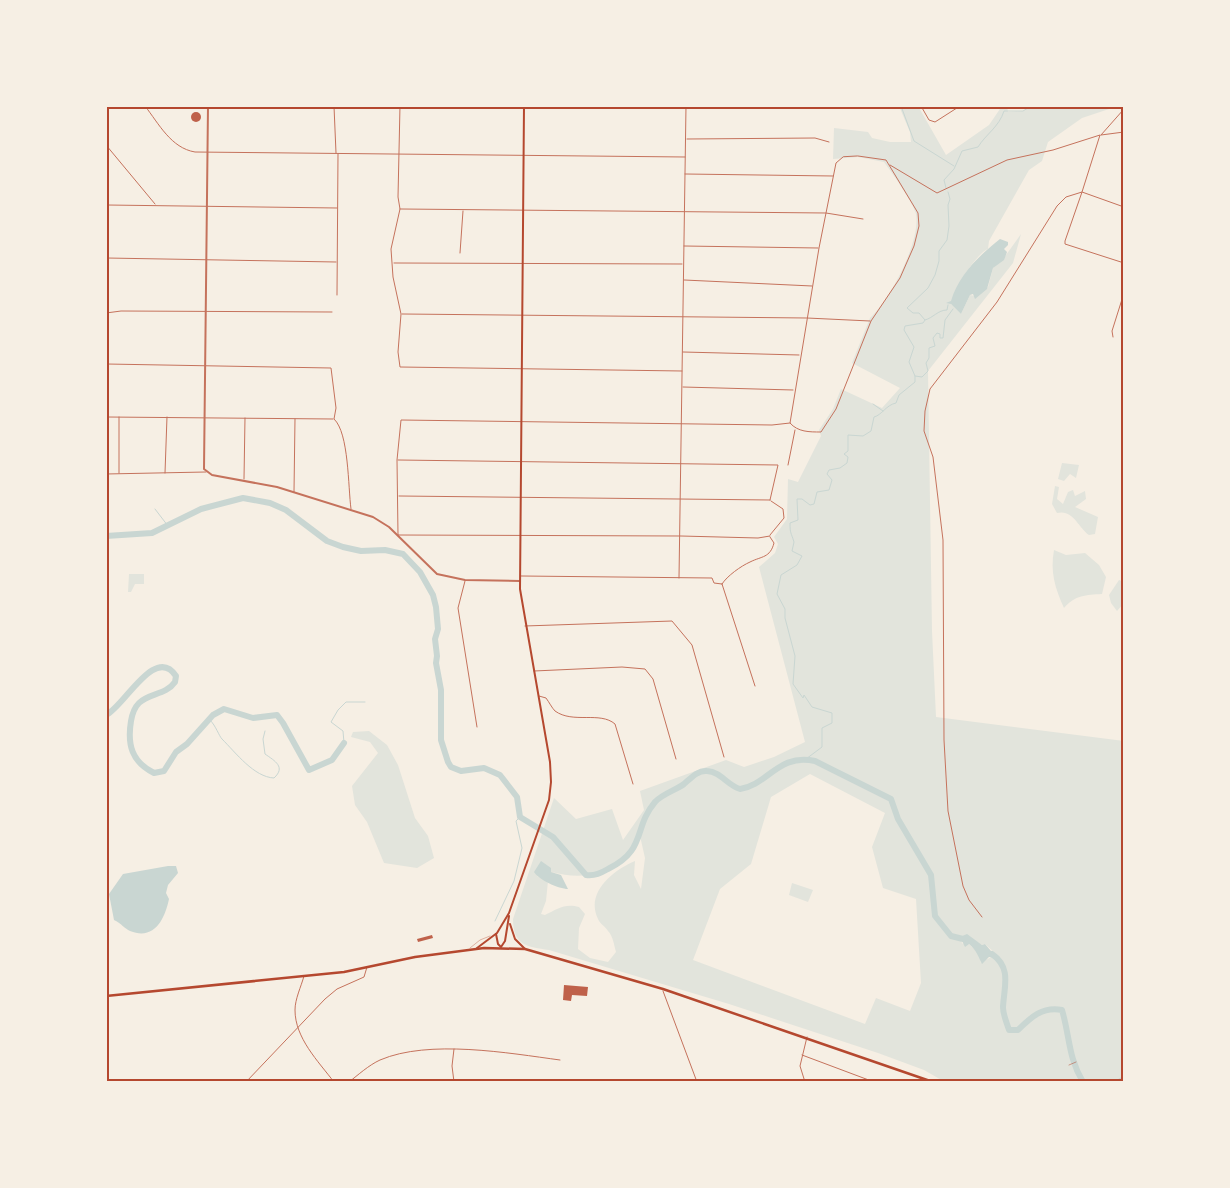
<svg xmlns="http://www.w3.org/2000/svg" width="1230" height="1188" font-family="'Sofia Sans Condensed',sans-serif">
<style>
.green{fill:#e2e4dc;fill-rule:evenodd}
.water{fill:#c9d6d2}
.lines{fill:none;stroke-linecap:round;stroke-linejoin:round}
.stream{stroke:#c9d6d2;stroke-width:1}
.river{stroke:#c9d6d2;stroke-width:6}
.building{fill:#bf614a}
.path{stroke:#b5482f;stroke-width:0.5}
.service{stroke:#c5725c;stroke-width:0.5}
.minor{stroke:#c5725c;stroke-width:1}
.tertiary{stroke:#c5725c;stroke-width:2}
.secondary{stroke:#b5482f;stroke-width:2}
.primary{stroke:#b5482f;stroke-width:2.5}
.neatline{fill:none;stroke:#b5482f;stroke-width:2}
</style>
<rect width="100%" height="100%" fill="#f6efe4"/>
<!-- green -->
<g class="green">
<path d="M 899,106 L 918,106 L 946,155 L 989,125 L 1002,106 L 1007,106 L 1008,112 L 1023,111 L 1031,106 L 1118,106 L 1082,118 L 1048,142 L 1042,161 L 1029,170 L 989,241 L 988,249 C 976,254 953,290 951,304 L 961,314 L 970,295 L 976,296 L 988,287 L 993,268 L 1006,255 L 1021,234 L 1013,263 L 928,371 L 932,631 L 936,717 L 1124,741 L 1124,1082 L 945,1082 L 924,1070 L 878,1053 L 729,1004 L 549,950 C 527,947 513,945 513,919 L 554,798 L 576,819 L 612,809 L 623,840 L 644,810 L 640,791 L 726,760 L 744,767 L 774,757 L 805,742 L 759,567 L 775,553 L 778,544 L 774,537 L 787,519 L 788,479 L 798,482 L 821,436 L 819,430 L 833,409 L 841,389 L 882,408 L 900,388 L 852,363 L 870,318 C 890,300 921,241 916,214 C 913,202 892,173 884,162 L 858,157 L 833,159 L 834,128 L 868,132 L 872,138 L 890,142 L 911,142 L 910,132 ZM 810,774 L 885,813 L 872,847 L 883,888 L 916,899 L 921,983 L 910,1011 L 876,998 L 865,1024 L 693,960 L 720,889 L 751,864 L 771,797 ZM 640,836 L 645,858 L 641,889 L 634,875 L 635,861 C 613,870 585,893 598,919 C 600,924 605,926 608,931 C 613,936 614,945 616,952 L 608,962 L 590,958 L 578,949 L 579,928 L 585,914 L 579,907 C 565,903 557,909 545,915 L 541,914 L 546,901 L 548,881 L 537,876 L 551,868 L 551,872 C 590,882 622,872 640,836 ZM 969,937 L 982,945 L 985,944 L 996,954 L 981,963 L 979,954 L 969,944 L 963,944 L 960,940 Z"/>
<path d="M 1062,463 L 1079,465 L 1076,478 L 1070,474 L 1064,481 L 1058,479 Z"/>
<path d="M 1055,486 L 1059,487 L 1057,499 L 1063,504 L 1068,492 L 1073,490 L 1075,496 L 1085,491 L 1086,499 L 1075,507 L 1098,517 L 1095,534 L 1089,535 C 1078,527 1073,509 1057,513 L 1052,504 Z"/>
<path d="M 1054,550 L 1066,555 L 1085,553 L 1099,565 L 1106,577 L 1102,594 C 1086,595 1075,595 1064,608 C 1055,588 1050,572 1054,550 Z"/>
<path d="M 129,574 L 144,574 L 144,584 L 135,584 L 131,592 L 128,592 Z"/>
<path d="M 1119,580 L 1124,582 L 1124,603 L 1117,611 L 1111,603 L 1109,595 Z"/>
<path d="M 369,731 L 387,745 L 398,765 L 415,818 L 428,836 L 434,858 L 417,868 L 384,863 L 367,822 L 355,805 L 352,786 L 378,753 L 370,742 L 351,737 L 353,732 Z"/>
<path d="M 792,883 L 813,890 L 808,902 L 789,895 Z"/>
</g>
<!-- water -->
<g class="water">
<path d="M 1000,239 L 1008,242 L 1008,245 L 1004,249 L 1007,252 L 1004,260 L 993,268 L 987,289 L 975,299 L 973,294 L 970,295 L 961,314 L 951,304 L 946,303 L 951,301 C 959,274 980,255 1000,239 Z"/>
<path d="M 541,861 L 551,868 L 551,872 L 561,875 L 568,889 C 559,889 539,880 534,872 Z"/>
<path d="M 168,866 L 176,866 L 178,873 L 168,885 L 166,893 L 169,899 C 165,918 155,941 130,931 C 125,929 121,923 114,920 L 109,894 L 123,874 Z"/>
<path d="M 967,934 L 982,945 L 985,944 L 997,958 L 989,957 L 982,964 C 978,956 977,951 969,944 L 965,947 L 962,941 L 955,939 Z"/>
</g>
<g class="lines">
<!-- stream -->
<g class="stream">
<path d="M 901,106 L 914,141 L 954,166"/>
<path d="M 946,188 L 944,180 L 954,169 L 962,151 L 978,147 C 986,134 999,127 1004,111 L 1023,111 L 1031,106"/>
<path d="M 925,320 C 933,318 938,310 947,310 L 948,305"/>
<path d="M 915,376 L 922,377 L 928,371 L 926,363 L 929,358 L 929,348 L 935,346 L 933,338 L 937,333 L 940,334 L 940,338 L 943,338 L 945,320 L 953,309"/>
<path d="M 873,404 L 883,411"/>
<path d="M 155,509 L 168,526"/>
<path d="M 210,720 C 216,726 219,736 222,739 C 236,753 254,777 274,778 C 286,767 275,761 265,754 L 263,739 L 265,731"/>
<path d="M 344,743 L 343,731 L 331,722 L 338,710 L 346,702 L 365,702"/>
<path d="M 806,759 L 822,747 L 822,728 L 832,723 L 832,713 L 812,707 L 804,695 L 803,698 L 793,684 L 795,656 L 785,618 L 785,609 L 777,594 L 781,575 L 797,565 L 802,556 L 792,551 L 794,542 C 791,532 790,534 790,523 L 798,520 L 797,499 L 802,499 L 810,505 L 814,504 L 817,492 L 829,490 L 832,480 L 827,474 L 829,470 L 840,468 L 847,463 L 848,457 L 844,454 L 848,451 L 848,435 L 863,436 L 871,431 L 874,417 C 882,415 886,405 896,403 L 899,395 L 915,382 L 915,376 L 909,362 L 914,347 L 904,330 L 905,326 L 923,323 L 925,320 L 919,313 L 913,313 L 907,308 L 928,288 L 935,275 L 939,261 L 939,251 L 947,240 L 949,226 L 948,205 L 950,199 L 948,192"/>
<path d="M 495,921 L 514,881 L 522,848 L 516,821 L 520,817"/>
</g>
<!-- river -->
<g class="river">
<path d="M 106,536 L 152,533 L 201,509 L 243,498 L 270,503 L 286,510 L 327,541 L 343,547 L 361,551 L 385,550 L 403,554 L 420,572 L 433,595 L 436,607 L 438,629 L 435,639 L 437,656 L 436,663 L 441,690 L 441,740 L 448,762 L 451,767 L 461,771 L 484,768 L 500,775 L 517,797 L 520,817 L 553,837 L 586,875 C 595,876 601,873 608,869 C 647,850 633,828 655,802 C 662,794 676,790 684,784 C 691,778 698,770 707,771 C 721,772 727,785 740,789 C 768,785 778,753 815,761 L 891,799 L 898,819 L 931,875 L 935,916 L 951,936 L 963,939"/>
<path d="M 106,715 C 124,707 155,644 176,676 L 175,682 C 166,695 149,693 139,703 C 134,708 132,715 131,721 C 127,745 132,762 154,773 L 164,771 L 176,752 L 187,744 L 213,715 L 224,709 L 253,718 L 277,715 L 283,723 L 309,770 L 332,760 L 344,743"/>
<path d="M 992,954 C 1012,968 1004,987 1003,1007 C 1003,1015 1007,1023 1009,1030 L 1018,1030 C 1031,1017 1043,1006 1062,1010 C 1070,1037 1068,1057 1083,1082"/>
<path d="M 1119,1082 L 1124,1079"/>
</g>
</g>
<!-- building -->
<g class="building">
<circle cx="196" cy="117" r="5"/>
<path d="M 432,935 L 433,938 L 418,942 L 417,939 Z"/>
<path d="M 564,985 L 588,987 L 587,996 L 572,995 L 571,1001 L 563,1000 Z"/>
</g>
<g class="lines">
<!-- path -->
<path class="path" d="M 1069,1065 L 1076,1062"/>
<!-- service -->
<path class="service" d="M 470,948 L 480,940 L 490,936"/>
<!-- minor -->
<g class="minor">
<path d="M 145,106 C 159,124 171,148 195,152 L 685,157"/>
<path d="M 334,106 L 336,153"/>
<path d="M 400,106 L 398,197 L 400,209 L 391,249 L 393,277 L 401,314 L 398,352 L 400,367 L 682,371"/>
<path d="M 921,106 L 929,120 L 935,122 L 960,106"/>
<path d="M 1101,135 L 1124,109"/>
<path d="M 1101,135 L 1124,132"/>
<path d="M 687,139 L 815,138 L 829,142"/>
<path d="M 106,145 L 155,204"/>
<path d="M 858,156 L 886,160 L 918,213 L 919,226 L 914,246 L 900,278 L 871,321 L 836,409 L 821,432 C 809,432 798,432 790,423 L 819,248 L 836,163 L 843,157 Z"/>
<path d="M 890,165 L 937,193 L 1007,160 L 1053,150 L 1100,135 L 1082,192 L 1066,197 L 1057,206 L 997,302 L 930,389 L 925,411 L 924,431 L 933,457 L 943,540 L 944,740 L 948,811 L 963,886 L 969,900 L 982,917"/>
<path d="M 685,174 L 833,176"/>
<path d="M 106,205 L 337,208"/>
<path d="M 1124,207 L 1082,192 L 1065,241 L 1065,244 L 1124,263"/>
<path d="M 400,209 L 826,213 L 863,219"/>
<path d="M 684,246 L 818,248"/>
<path d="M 460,253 L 463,211"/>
<path d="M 106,258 L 336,262"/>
<path d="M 394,263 L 682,264"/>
<path d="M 684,280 L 812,286"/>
<path d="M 337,295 L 338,154"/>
<path d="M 106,313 L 121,311 L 332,312"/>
<path d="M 402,314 L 807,318 L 870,321"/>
<path d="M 1113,337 L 1112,331 L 1124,293"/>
<path d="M 683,352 L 799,355"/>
<path d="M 106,364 L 331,368 L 336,408 L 334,419 C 349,433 348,487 351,509"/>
<path d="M 683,387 L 793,390"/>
<path d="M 106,417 L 333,419"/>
<path d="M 398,460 L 778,465 L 770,500"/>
<path d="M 788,465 L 795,430"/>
<path d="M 119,473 L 119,417"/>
<path d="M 165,473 L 167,417"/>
<path d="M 106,474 L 206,472"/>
<path d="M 244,479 L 245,418"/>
<path d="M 294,492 L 295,419"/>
<path d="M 399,496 L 770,500"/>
<path d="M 770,535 L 784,518 L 783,509 L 771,501"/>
<path d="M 770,536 L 758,538 L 681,536 L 398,535 L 397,460 L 401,420 L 772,425 L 790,423"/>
<path d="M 521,576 L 712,578 L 714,583 L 722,584"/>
<path d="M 679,578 L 686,106"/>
<path d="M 465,581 L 458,608 L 477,727"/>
<path d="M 722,584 L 755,686"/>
<path d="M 722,584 C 727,576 741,566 750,562 C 762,556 770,558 774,543 L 770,537"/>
<path d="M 525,626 L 672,621 L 692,645 L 724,757"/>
<path d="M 534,671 L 622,667 L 645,669 L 653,679 L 676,759"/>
<path d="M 539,696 L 546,698 C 549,702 552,708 555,711 C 573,724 600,711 615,724 L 633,784"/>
<path d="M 304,976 C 301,987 295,999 295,1010 C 295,1038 318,1061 334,1082"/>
<path d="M 663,991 L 697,1082"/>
<path d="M 454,1049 L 452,1066 L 454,1082"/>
<path d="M 802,1055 L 874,1082"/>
<path d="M 106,1074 L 109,1082"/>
<path d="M 246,1082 L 325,999 L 337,989 L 364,977 L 367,967"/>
<path d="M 349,1082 C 358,1075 369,1065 380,1060 C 429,1039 508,1053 560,1060"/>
<path d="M 805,1082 L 800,1066 L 807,1037"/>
</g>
<!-- tertiary -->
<path class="tertiary" d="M 208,106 L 204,469 L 212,475 L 277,487 L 373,517 L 389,527 L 437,574 L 465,580 L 520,581"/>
<!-- secondary -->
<g class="secondary">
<path d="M 510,924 L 515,939 L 525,949"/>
<path d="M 496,934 L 498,944 L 501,947 L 505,941 L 509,916"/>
<path d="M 477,948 L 497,933 L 509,913 L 549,800 L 551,782 L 550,762 L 520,589 L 524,106"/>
</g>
<!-- primary -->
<path class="primary" d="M 106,996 L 344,972 L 415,957 L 484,948 L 525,949 L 663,989 L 933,1082"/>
</g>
<!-- border -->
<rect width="1230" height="1188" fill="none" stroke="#f6efe4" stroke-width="215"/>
<rect x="108" y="108" width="1014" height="972" class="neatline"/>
</svg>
